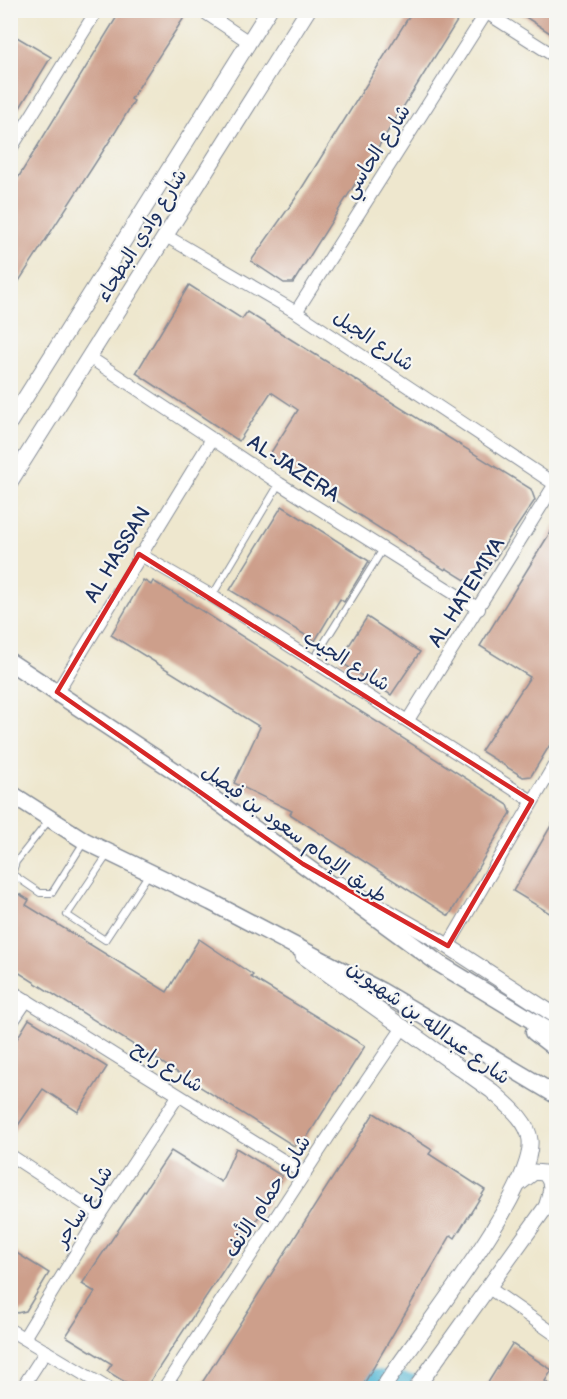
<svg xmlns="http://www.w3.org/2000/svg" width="567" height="1399" font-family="'Balsamiq Sans','Playpen Sans Arabic',sans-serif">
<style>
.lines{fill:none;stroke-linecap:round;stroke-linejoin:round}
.river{stroke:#57b8d5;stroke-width:27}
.building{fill:#cd9f8b}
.service-casing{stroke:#848b96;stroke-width:8}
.minor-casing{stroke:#848b96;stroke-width:14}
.tertiary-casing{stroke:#848b96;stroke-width:17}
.secondary-casing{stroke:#848b96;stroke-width:19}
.service{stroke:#fff;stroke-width:6}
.minor{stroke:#fff;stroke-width:12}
.tertiary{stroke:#fff;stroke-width:15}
.secondary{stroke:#fff;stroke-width:16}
.marked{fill:none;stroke:#d62828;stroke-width:4.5;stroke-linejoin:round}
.labels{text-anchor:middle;stroke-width:4.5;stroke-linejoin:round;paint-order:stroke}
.street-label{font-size:20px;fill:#1b2f5e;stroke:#f6f6f2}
</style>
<rect width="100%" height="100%" fill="#f6f6f2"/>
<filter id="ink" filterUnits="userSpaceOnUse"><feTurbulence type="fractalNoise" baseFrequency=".0167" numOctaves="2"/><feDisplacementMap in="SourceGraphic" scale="12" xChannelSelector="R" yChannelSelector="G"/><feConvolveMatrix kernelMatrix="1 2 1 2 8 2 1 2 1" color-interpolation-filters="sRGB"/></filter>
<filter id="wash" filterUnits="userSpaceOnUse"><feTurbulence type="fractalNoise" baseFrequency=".008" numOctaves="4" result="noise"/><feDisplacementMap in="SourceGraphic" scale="24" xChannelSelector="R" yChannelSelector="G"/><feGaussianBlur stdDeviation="1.35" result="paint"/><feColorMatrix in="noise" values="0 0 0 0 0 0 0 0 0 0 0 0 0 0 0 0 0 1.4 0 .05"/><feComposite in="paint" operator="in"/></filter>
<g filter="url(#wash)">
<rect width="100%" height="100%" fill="#eee7ce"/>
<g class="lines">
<!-- river -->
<path class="river" d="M 330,1381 L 344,1379 L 412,1388"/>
</g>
<g id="blocks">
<!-- building -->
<g class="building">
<path d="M 121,10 L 189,10 L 131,99 L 134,101 L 116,131 L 10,295 L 10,191 Z"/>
<path d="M 413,10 L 464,10 L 293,283 L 284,283 L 251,261 L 295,199 Z"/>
<path d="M 515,10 L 556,10 L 556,37 Z"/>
<path d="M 10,33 L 51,57 L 10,124 Z"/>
<path d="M 189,285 L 242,319 L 247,312 L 531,489 L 535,500 L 478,584 L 473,585 L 446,568 L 445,570 L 268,457 L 298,410 L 271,392 L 239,441 L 136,373 Z"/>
<path d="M 282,506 L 369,561 L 344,602 L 340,599 L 315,641 L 230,590 Z"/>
<path d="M 556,523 L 556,735 L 531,776 L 523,777 L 481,751 L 530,677 L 480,646 Z"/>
<path d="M 143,580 L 151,585 L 153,581 L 188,602 L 508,805 L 511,813 L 449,916 L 290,814 L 292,811 L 234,783 L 260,727 L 111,635 Z"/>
<path d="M 367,617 L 420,652 L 391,695 L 339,661 Z"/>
<path d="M 556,817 L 556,917 L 513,891 Z"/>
<path d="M 19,894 L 29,900 L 26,905 L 167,992 L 199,939 L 253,975 L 251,977 L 365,1046 L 304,1142 L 294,1146 L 10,967 L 10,895 L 16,899 Z"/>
<path d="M 29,1019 L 107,1067 L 78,1112 L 43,1089 L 10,1137 L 10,1050 Z"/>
<path d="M 374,1113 L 432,1150 L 429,1154 L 485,1190 L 455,1238 L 451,1235 L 361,1389 L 198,1389 Z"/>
<path d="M 236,1148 L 282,1176 L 267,1204 L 145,1389 L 136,1389 L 107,1371 L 112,1364 L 66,1336 L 95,1292 L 82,1284 L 171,1151 L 221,1182 Z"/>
<path d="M 10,1249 L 49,1273 L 26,1311 L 17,1313 L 10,1309 Z"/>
<path d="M 512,1344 L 552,1370 L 545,1381 L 556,1389 L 484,1389 Z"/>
</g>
</g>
</g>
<g filter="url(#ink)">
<use href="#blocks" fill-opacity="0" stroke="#848b96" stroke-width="1.5"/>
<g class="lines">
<!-- service casing -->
<g class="service-casing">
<g id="service">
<path d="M 212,596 L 279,484"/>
<path d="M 312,662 L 383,549"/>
<path d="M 50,819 L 16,862 L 12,874 L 40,893 L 52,893 L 84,842"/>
<path d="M 108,854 L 67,915 L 105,940 L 148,875"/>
</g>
</g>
<!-- minor casing -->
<g class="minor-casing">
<g id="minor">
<path d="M 201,10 L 249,42"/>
<path d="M 487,13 L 556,57"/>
<path d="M 10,150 L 97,10"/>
<path d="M 166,236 L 296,312 L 556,485"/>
<path d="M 296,312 L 488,10"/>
<path d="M 89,357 L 280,484 L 479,609"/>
<path d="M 139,554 L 212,596 L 532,801"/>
<path d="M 57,692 L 212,439"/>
<path d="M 408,720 L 555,484"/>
<path d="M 448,946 L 556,762"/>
<path d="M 10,990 L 305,1174"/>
<path d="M 10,1025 L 27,1000"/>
<path d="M 10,1155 L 100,1214"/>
<path d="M 489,1288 L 556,1335"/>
<path d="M 10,1330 L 107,1388"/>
<path d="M 24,1338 L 100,1214 L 178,1096"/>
<path d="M 22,1388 L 46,1351"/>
<path d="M 164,1388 L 329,1136 L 404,1026"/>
</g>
</g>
<!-- tertiary casing -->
<g class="tertiary-casing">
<g id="tertiary">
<path d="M 10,422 L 269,10"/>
<path d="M 10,482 L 308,10"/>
<path d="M 339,884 L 448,946 L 556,1016"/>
<path d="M 303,956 L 492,1091 C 506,1104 528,1120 530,1140 C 535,1191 414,1339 383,1388"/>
<path d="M 520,1183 L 534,1172 L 544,1173 C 554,1182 551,1192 547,1204"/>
<path d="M 416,1388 L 556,1193"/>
</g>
</g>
<!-- secondary casing -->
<g class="secondary-casing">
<g id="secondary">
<path d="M 10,662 L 178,773 L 438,963 L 556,1035"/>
<path d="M 10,793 L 85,841 L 211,902 L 381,991 L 556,1095"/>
<path d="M 534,1032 L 556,1049"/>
</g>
</g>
<!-- service -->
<use href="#service" class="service"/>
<!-- minor -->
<use href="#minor" class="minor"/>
<!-- tertiary -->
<use href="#tertiary" class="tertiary"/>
<!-- secondary -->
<use href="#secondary" class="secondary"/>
</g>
</g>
<!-- marked area -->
<path class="marked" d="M 139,554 L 532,801 L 448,946 L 303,864 L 57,692 Z"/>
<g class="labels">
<!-- street labels -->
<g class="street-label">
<text transform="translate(376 151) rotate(-57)" y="7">شارع الحاسي</text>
<text transform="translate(141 235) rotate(-58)" y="7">شارع وادي البطحاء</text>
<text transform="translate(374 340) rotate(34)" y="7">شارع الجيل</text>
<text transform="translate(294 468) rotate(33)" y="7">AL-JAZERA</text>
<text transform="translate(117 554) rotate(-59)" y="7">AL HASSAN</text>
<text transform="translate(466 592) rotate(-58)" y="7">AL HATEMIYA</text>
<text transform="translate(347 660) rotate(32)" y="7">شارع الجيب</text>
<text transform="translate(295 833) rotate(36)" y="7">طريق الإمام سعود بن فيصل</text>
<text transform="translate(429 1022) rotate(36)" y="7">شارع عبدالله بن شهيوين</text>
<text transform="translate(168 1066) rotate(32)" y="7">شارع رابح</text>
<text transform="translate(267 1196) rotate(-57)" y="7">شارع حمام الأنف</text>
<text transform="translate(83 1206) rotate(-58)" y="7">شارع ساجر</text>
</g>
</g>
<!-- margin -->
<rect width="567" height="1399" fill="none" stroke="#f6f6f2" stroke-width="36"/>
</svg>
